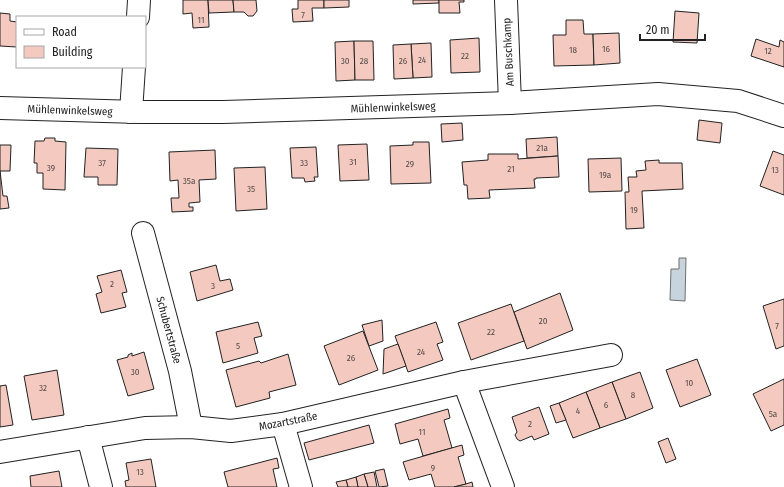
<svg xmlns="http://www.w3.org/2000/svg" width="784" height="487" font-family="'Fira Sans Condensed',sans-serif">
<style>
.water{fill:#c7d3dd;stroke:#6f6f6f}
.building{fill:#f3c9c0;stroke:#222}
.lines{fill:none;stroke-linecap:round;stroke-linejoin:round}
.minor-casing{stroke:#222;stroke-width:24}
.minor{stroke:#fff;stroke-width:22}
.labels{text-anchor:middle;stroke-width:3;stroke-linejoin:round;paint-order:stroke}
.number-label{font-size:9px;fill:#564c4a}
.street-label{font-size:11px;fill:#222;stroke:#fff}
</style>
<rect width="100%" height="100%" fill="#fff"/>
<!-- water -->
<path class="water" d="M 679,258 L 686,258 L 685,301 L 670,300 L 671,269 L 679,269 Z"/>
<!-- building -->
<g class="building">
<path d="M 183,0 L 208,0 L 209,27 L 193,28 L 192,13 L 183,14 Z"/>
<path d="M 208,0 L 233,0 L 234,12 L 209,13 Z"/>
<path d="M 233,0 L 256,0 L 257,11 L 253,16 L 248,16 L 244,12 L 234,12 Z"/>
<path d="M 298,0 L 324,0 L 324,8 L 312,8 L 313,21 L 293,22 L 292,9 L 298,9 Z"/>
<path d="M 324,0 L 349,0 L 349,7 L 324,8 Z"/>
<path d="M 413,0 L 439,0 L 439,3 L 413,4 Z"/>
<path d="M 439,0 L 464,0 L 464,2 L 459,2 L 460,13 L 439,13 Z"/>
<path d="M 675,11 L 699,13 L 697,43 L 673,42 Z"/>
<path d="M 0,13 L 10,14 L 10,21 L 17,22 L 17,47 L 0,46 Z"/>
<path d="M 566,20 L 583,20 L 584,34 L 593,34 L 594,65 L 554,66 L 553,35 L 566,35 Z"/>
<path d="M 619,33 L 620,63 L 594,65 L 593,34 Z"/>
<path d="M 479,38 L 480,72 L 451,73 L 450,40 Z"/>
<path d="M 756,39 L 779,47 L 780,40 L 784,42 L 784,67 L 751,56 Z"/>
<path d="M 354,41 L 355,80 L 336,81 L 335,42 Z"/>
<path d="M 354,41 L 373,41 L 374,80 L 355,80 Z"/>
<path d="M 431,43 L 432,77 L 413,78 L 411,44 Z"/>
<path d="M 411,44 L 413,78 L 394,79 L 393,45 Z"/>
<path d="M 699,120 L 722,123 L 720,143 L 697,140 Z"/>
<path d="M 462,123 L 463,140 L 442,142 L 441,124 Z"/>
<path d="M 557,137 L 558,156 L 527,158 L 526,139 Z"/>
<path d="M 45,138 L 55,138 L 55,141 L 66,142 L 65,190 L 43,189 L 43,173 L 37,173 L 37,163 L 34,163 L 35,141 L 44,141 Z"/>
<path d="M 413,142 L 429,142 L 431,183 L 391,184 L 390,146 L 413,145 Z"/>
<path d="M 367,144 L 369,180 L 340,181 L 338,145 Z"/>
<path d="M 0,145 L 11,145 L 10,171 L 0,171 L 3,196 L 7,196 L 9,208 L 0,209 Z"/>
<path d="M 316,147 L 318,177 L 314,177 L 315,181 L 305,182 L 304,178 L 292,178 L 290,148 Z"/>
<path d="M 86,148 L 118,149 L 117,185 L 98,185 L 98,177 L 84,177 Z"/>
<path d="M 215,150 L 216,179 L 199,180 L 200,202 L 189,203 L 189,207 L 193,207 L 193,211 L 172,212 L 171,198 L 179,198 L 178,180 L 170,181 L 169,152 Z"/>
<path d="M 773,151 L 784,155 L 784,195 L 760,186 Z"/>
<path d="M 488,154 L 518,154 L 518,159 L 558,156 L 559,177 L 536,178 L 536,179 L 534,179 L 535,188 L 489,190 L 490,198 L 468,199 L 467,185 L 464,185 L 462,162 L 488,160 Z"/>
<path d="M 621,158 L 622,191 L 589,192 L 588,159 Z"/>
<path d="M 659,160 L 659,163 L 682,163 L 683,189 L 642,191 L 644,228 L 626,229 L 625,192 L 629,192 L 628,177 L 637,177 L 636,171 L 646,170 L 645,161 Z"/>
<path d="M 265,167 L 267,209 L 236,211 L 234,168 Z"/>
<path d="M 216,265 L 220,281 L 230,279 L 233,290 L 197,301 L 190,272 Z"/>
<path d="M 121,270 L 127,292 L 122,293 L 126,307 L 101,313 L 96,294 L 102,292 L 97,276 Z"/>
<path d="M 560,293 L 573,330 L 527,349 L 514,312 Z"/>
<path d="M 784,299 L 784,346 L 776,349 L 763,306 Z"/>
<path d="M 511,304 L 524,341 L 471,360 L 458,323 Z"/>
<path d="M 382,320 L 383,341 L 369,346 L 362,325 Z"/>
<path d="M 258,322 L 262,336 L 254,338 L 258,353 L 223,363 L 216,332 Z"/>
<path d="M 436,322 L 443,342 L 437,344 L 443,360 L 408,372 L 395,336 Z"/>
<path d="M 363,331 L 378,370 L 339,385 L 324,346 Z"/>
<path d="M 398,344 L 406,366 L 383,374 L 384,349 Z"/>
<path d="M 144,352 L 154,389 L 128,396 L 117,360 L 128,357 L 128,355 L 132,353 L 132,356 Z"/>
<path d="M 288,354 L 296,385 L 269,392 L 270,398 L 236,407 L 226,370 L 259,361 L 261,363 Z"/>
<path d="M 697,359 L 711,395 L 680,407 L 666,370 Z"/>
<path d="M 57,370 L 64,415 L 32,420 L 24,376 Z"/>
<path d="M 640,372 L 653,408 L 626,419 L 612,382 Z"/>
<path d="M 784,379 L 784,425 L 771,431 L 753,394 Z"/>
<path d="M 612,382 L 626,419 L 600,428 L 586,392 Z"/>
<path d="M 6,385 L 13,425 L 0,427 L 0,386 Z"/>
<path d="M 586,392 L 600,428 L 573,438 L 559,403 Z"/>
<path d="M 559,403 L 566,420 L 556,423 L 550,406 Z"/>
<path d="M 539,407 L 549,434 L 534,440 L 532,436 L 520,441 L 517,439 L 515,435 L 517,432 L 512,417 Z"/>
<path d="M 448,409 L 450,418 L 444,420 L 452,448 L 423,456 L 418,439 L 400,444 L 395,424 Z"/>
<path d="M 369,425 L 374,443 L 309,460 L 304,443 Z"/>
<path d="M 668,438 L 676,459 L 666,463 L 658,442 Z"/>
<path d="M 462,445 L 464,455 L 458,457 L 466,484 L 454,487 L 435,487 L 431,474 L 409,480 L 403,462 Z"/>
<path d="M 277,458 L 279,468 L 273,469 L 277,487 L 228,487 L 224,472 Z"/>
<path d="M 151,459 L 156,487 L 126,487 L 125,481 L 129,480 L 126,463 Z"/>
<path d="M 384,469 L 388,486 L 379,487 L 375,471 Z"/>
<path d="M 59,471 L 62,487 L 31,487 L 30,476 Z"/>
<path d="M 374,472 L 377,487 L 368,487 L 364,474 Z"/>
<path d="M 364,474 L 368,487 L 358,487 L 356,477 Z"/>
<path d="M 356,477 L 358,487 L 348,487 L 346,480 Z"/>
<path d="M 346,480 L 348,487 L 338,487 L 336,482 Z"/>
<path d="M 472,482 L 473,487 L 454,487 L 466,484 Z"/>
</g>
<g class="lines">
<!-- minor casing -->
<g class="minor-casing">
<g id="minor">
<path d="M 506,0 L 510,103"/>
<path d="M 138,17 L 139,0"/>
<path d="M 0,108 L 139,112 L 223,112 L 510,103 L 658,94 L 738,101 L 784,116"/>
<path d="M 131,112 L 134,67"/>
<path d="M 143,233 L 180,371 L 191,427"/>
<path d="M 464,382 L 503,487"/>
<path d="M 283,424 L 301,487"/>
<path d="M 88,437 L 101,487"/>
<path d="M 0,452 L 145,428 L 191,427 L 231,431 L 283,424 L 464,382 L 611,355"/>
</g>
</g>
<!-- minor -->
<use href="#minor" class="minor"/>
</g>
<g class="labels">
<!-- number labels -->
<g class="number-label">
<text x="303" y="18">7</text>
<text x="201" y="23">11</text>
<text x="606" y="52">16</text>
<text x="573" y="53">18</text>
<text x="768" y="54">12</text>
<text x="465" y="59">22</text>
<text x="422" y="63">24</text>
<text x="345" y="64">30</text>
<text x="364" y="64">28</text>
<text x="403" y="64">26</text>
<text x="542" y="151">21a</text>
<text x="353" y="165">31</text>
<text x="102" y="166">37</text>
<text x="304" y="166">33</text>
<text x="410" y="167">29</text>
<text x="51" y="171">39</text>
<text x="511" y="172">21</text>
<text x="775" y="173">13</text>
<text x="605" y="178">19a</text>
<text x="189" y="184">35a</text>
<text x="251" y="192">35</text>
<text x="634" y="213">19</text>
<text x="112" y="287">2</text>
<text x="213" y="289">3</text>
<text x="543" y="324">20</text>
<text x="777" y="329">7</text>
<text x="491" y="335">22</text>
<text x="238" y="349">5</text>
<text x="421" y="355">24</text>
<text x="351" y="361">26</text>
<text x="135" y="375">30</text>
<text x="689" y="386">10</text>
<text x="43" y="391">32</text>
<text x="633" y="398">8</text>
<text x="606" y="408">6</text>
<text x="578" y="414">4</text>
<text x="773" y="417">5a</text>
<text x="530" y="427">2</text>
<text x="422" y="435">11</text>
<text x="433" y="471">9</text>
<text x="140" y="475">13</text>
</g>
<!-- street labels -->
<g class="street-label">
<text transform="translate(508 52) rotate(-93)" y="4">Am Buschkamp</text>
<text transform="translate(393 107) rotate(-2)" y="4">Mühlenwinkelsweg</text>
<text transform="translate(70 110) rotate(2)" y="4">Mühlenwinkelsweg</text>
<text transform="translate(169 330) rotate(75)" y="4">Schubertstraße</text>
<text transform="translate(288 421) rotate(-11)" y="4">Mozartstraße</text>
</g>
</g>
<!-- legend -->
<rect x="16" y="16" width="130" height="52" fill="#ffffff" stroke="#a7a7a7"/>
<rect x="24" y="29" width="20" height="6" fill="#ffffff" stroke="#a7a7a7"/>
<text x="52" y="36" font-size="12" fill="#222222">Road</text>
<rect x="24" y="46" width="20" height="12" fill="#f3c9c0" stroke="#a7a7a7"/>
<text x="52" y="56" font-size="12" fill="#222222">Building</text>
<!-- scale -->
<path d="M640 34v6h65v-6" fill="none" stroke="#222222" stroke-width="2"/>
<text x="646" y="34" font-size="12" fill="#222222" stroke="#ffffff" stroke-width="3" paint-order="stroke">20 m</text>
</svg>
